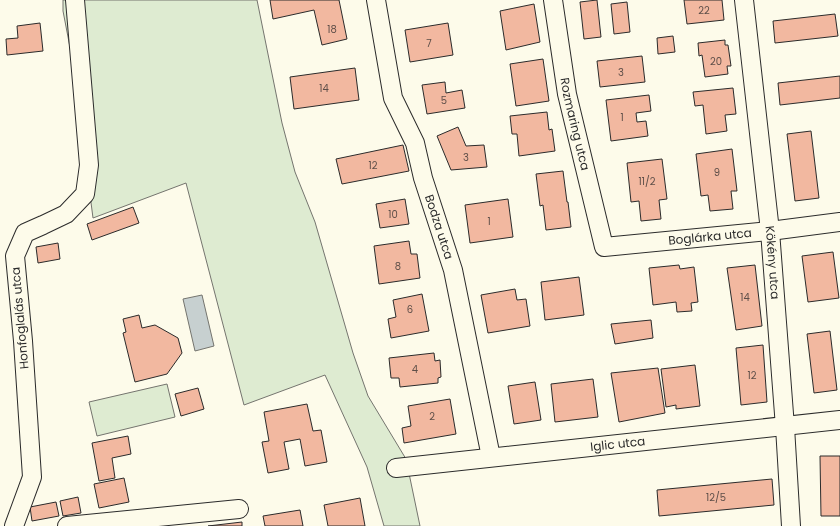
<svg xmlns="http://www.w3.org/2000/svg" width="840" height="526" font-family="Poppins,sans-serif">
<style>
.green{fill:#deebd1;stroke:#74746e}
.water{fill:#c7d0d0;stroke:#74746e}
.building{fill:#f2b8a0;stroke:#2b2b2b}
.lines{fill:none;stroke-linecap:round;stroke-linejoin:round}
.minor-casing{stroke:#2b2b2b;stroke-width:20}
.minor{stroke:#fdfbea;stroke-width:18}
.labels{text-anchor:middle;stroke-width:3;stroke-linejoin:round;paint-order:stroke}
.number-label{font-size:10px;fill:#5d4e48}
.street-label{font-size:12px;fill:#2b2b2b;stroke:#fdfbea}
</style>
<rect width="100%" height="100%" fill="#fdfbea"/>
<!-- green -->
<g class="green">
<path d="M 63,0 L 257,0 L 282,123 L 295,172 L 315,222 L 353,353 L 368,396 L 406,459 L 420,526 L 384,526 L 367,467 L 325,375 L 244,405 L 186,183 L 93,218 L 73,63 L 63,11 Z"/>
<path d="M 167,384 L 175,417 L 97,436 L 89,402 Z"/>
</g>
<!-- water -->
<path class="water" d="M 202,295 L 214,346 L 195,351 L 183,299 Z"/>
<!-- building -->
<g class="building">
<path d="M 270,0 L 339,0 L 347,39 L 322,45 L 314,10 L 273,19 Z"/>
<path d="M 597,0 L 601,37 L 584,39 L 580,2 Z"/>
<path d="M 684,0 L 722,0 L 724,20 L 687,24 Z"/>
<path d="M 627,2 L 630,32 L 614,34 L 611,4 Z"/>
<path d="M 534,4 L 540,42 L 506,50 L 500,11 Z"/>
<path d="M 835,14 L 838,36 L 775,43 L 773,21 Z"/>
<path d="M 40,23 L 43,51 L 7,55 L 6,39 L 18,38 L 17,26 Z"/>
<path d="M 448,23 L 453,55 L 410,62 L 405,30 Z"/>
<path d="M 673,36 L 675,52 L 658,54 L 657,38 Z"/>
<path d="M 725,40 L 725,45 L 728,45 L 731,66 L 727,66 L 728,74 L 705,77 L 702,55 L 699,56 L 698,43 Z"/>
<path d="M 642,56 L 645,82 L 600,87 L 597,61 Z"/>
<path d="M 543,59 L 549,101 L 516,106 L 510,64 Z"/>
<path d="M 355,68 L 359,100 L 294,109 L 290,77 Z"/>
<path d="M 840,76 L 840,98 L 780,105 L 778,83 Z"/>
<path d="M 445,82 L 446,93 L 462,90 L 465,108 L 427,114 L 422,85 Z"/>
<path d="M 733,88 L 736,114 L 725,115 L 727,131 L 706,134 L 703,105 L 695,106 L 693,92 Z"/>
<path d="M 649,95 L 651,111 L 636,113 L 637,122 L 646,121 L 648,136 L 611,141 L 606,100 Z"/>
<path d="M 547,112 L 549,130 L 552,129 L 555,151 L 519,156 L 517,134 L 512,134 L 510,116 Z"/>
<path d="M 458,127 L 466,146 L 484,145 L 487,167 L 451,170 L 437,136 Z"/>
<path d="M 811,131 L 819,198 L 795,201 L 787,134 Z"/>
<path d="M 403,145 L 409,171 L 342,184 L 336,159 Z"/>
<path d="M 732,149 L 737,191 L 731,191 L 733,209 L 710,211 L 708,195 L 701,196 L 696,154 Z"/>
<path d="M 662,159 L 667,199 L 659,200 L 661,219 L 641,221 L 639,201 L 631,202 L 627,163 Z"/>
<path d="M 563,171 L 567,202 L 568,202 L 571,227 L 546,230 L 543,205 L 540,206 L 536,174 Z"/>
<path d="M 405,199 L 409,224 L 380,228 L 376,204 Z"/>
<path d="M 508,199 L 513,237 L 470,243 L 465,205 Z"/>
<path d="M 133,207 L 139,223 L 92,240 L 87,224 Z"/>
<path d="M 409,241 L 411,254 L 417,254 L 420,278 L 379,284 L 374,246 Z"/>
<path d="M 58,243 L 60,259 L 38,263 L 36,247 Z"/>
<path d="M 833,252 L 839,298 L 808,302 L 802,256 Z"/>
<path d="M 679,265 L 680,269 L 694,267 L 698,302 L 691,303 L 692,311 L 677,312 L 676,302 L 653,305 L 649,268 Z"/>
<path d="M 755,265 L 762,326 L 736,330 L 727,268 Z"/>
<path d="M 579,277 L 584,315 L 545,320 L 541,282 Z"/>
<path d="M 515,289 L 517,300 L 526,299 L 530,326 L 488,333 L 481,295 Z"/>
<path d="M 422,294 L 429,331 L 391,338 L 388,319 L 396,317 L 393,300 Z"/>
<path d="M 139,315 L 142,328 L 155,325 L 178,338 L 182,353 L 167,374 L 135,382 L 123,333 L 126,332 L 123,319 Z"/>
<path d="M 651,320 L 653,338 L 615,344 L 611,324 Z"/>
<path d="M 830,331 L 837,390 L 814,393 L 807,334 Z"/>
<path d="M 763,345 L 767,402 L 741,405 L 736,348 Z"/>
<path d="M 434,353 L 435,361 L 440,360 L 441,377 L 438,378 L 438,383 L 400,387 L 399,378 L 391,378 L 389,358 Z"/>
<path d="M 695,365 L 700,406 L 676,409 L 676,405 L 666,407 L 661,369 Z"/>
<path d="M 658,368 L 665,413 L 619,422 L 611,373 Z"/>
<path d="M 593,379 L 598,417 L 555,422 L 551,384 Z"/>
<path d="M 535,382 L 541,420 L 514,424 L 508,386 Z"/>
<path d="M 198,388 L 204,409 L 181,416 L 175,394 Z"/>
<path d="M 450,399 L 456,434 L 404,443 L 402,428 L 411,426 L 408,406 Z"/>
<path d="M 307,404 L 313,431 L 321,430 L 327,462 L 305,466 L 300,439 L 284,442 L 289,469 L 268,473 L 262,442 L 269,441 L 264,412 Z"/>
<path d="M 128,436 L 131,454 L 112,458 L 115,478 L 99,481 L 92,443 Z"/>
<path d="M 820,456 L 840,456 L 840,516 L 821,516 Z"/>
<path d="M 124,478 L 129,502 L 99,508 L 94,484 Z"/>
<path d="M 772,479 L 774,505 L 659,516 L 657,490 Z"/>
<path d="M 78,497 L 81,513 L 63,516 L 60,501 Z"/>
<path d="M 360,498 L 365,526 L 328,526 L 324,505 Z"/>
<path d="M 56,502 L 59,516 L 32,521 L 30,507 Z"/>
<path d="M 300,510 L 303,526 L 265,526 L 263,516 Z"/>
<path d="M 242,522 L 242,526 L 208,526 Z"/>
</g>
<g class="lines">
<!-- minor casing -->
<g class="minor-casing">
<g id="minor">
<path id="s1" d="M 376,0 L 393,98 L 415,143 L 423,178 L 453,270 L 491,457"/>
<path id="s2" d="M 553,0 L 567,94 L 604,247 L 770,231 L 840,222"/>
<path id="s3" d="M 744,0 L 770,231 L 785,427 L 791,526"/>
<path id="s4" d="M 396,468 L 840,420"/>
<path d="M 14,526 L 32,477 L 23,341 L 15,256 L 25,233 L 43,225 L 66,214 L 85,194 L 89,165 L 75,0"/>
<path d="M 67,526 L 239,509"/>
</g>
</g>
<!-- minor -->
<use href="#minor" class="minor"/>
</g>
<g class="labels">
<!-- number labels -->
<g class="number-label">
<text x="704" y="14">22</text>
<text x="332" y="33">18</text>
<text x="429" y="47">7</text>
<text x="716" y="65">20</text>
<text x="621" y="76">3</text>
<text x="324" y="92">14</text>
<text x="444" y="104">5</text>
<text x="622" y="121">1</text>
<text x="466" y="161">3</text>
<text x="373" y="169">12</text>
<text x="717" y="176">9</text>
<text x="647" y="185">11/2</text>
<text x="393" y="218">10</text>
<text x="489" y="225">1</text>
<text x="398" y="270">8</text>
<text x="745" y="301">14</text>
<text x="410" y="313">6</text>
<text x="415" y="373">4</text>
<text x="752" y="379">12</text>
<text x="432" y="420">2</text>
<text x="716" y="501">12/5</text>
</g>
<!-- street labels -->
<g class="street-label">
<text dy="4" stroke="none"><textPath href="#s2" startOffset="126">Rozmaring utca</textPath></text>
<text dy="4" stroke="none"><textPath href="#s1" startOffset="237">Bodza utca</textPath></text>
<text dy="4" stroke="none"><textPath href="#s2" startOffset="359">Boglárka utca</textPath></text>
<text dy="4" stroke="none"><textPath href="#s3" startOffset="264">Kökény utca</textPath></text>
<text transform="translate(20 318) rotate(-95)" y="4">Honfoglalás utca</text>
<text dy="4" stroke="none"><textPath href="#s4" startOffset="223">Iglic utca</textPath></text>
</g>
</g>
</svg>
